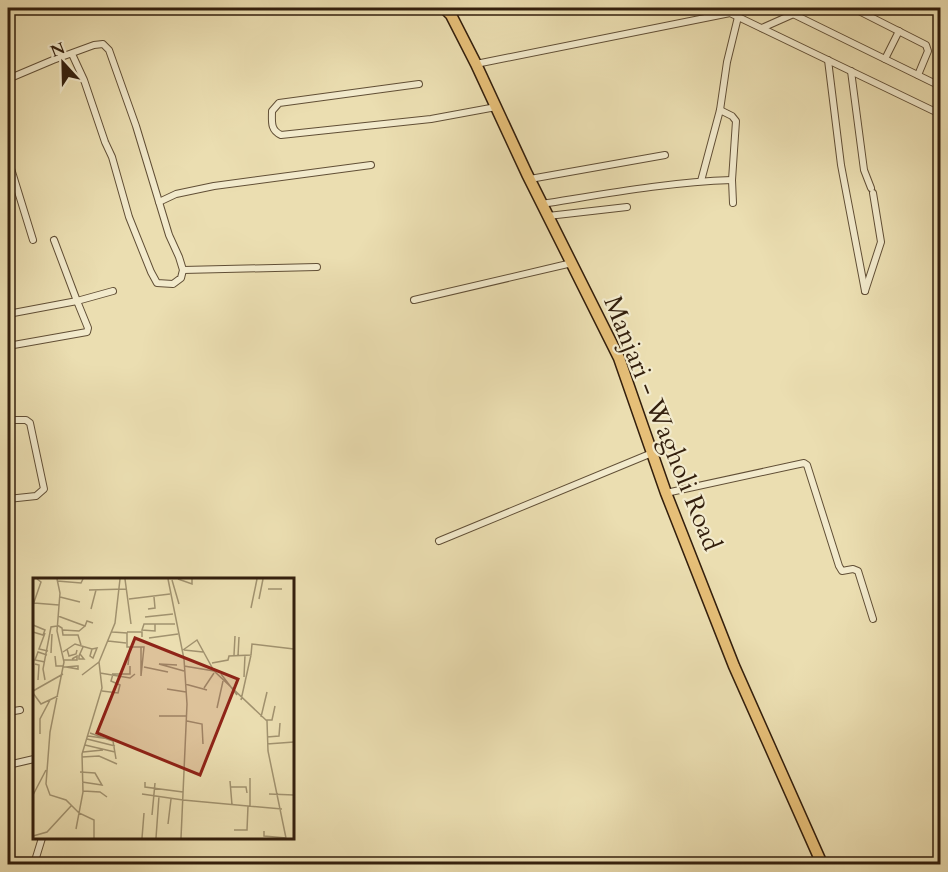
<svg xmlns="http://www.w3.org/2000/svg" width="948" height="872" font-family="Cardo,serif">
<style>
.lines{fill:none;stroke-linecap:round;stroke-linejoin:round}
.street-casing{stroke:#614f36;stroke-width:8}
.primary-casing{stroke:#331f0d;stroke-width:13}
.street{stroke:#f2eacc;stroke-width:6}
.primary{stroke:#e6bf78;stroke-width:10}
.labels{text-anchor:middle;stroke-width:4.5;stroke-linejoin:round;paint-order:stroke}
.street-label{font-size:26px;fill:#331f0d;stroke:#f2eacc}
.inset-road{fill:none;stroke:#a1926f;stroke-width:1.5}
.view{fill:#8f2418;fill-opacity:0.15;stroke:#8f2418;stroke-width:3}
.inset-edge{fill:none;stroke:#331f0d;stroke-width:3}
</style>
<rect width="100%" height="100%" fill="#ebdeb1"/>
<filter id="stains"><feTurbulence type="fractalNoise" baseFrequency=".00333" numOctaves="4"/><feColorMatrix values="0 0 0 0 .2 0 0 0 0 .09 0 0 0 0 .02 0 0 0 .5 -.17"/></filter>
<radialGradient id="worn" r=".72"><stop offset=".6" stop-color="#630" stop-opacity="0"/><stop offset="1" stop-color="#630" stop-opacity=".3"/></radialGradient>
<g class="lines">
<!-- street casing -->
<g class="street-casing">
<g id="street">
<path d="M 853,8 L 926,45 L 928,51 L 918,75"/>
<path d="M 793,14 L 940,86"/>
<path d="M 762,28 L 807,8"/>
<path d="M 885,59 L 899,31"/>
<path d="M 828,60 L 841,165 L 865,291"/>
<path d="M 476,64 L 730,13 L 940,114"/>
<path d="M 851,71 L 864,170 L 871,188"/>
<path d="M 8,79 L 53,60 L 94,45 L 103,44 L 109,50 L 136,126 L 169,235 L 179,257 L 183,270 L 181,278 L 173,284 L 157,283 L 151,272 L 129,217 L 112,157 L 105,142 L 84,80 L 72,54"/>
<path d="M 419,84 L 279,103 L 272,111 C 272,121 270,130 281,135 L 431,119 L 496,107"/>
<path d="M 720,110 L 732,116 L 736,121 L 732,180 L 733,203"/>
<path d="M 8,159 L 33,240"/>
<path d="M 530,179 L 665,155"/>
<path d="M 701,181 L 720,110 L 727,62 L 738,17"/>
<path d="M 159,202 L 176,194 L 214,186 L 371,165"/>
<path d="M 542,204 C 605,194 668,182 732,180"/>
<path d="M 548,216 L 627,207"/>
<path d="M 183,270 L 317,267"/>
<path d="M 865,291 L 881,242 L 873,193"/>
<path d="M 414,300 L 572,263"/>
<path d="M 8,314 L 77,301 L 54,240"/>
<path d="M 8,346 L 87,332 L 88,328 L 77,301 L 113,291"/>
<path d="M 8,420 L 26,420 L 30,423 L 44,489 L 36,496 L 8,499"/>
<path d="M 666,493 L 804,463 L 807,465 L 839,566 L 842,571 L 853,569 L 858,571 L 873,619"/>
<path d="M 439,541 L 652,453"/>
<path d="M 8,602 L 11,630"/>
<path d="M 8,712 L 20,710"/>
<path d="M 8,765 L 34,759"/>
<path d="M 34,864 L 42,838"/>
</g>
</g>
<!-- primary casing -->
<g class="primary-casing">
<path id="primary" d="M 444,8 L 451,15 L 476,64 L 527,174 L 619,358 L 666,493 L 734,666 L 822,864"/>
</g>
<!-- street -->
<use href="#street" class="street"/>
<!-- primary -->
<use href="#primary" class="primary"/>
</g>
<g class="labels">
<!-- street labels -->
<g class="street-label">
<text transform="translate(663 423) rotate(68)" y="9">Manjari - Wagholi Road</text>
</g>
</g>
<!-- overview -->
<g transform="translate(33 578)">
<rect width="261" height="261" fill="#ebdeb1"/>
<path class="inset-road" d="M 24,1 L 27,15 L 24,53 L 31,84 L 17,154 L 13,206 L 17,217 L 33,222 L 46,235 L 61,242 L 61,260M 92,1 L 98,46M 135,1 L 151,81 L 154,126 L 148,260M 145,1 L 159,6 L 159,1M 139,2 L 146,26M 24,3 L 48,5 L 50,1M 247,11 L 235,11 L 249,11M 56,12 L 93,11M 27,19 L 47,24M 96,21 L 137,16M 226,21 L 230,1M 1,25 L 26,27M 0,27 L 8,4 L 4,1M 218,30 L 224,1M 58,31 L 63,12M 115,31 L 122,30 L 121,19M 25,38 L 52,48 L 54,43 L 60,45M 112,39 L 140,36M 122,46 L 122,53 L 109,52 L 111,46 L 142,46M 0,47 L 12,52 L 10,57 L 0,54M 24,47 L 29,50 L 30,57 L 45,57 L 48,67M 30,52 L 46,53 L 52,48M 79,54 L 94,55 L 94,69 L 111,69 L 108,98 L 108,69M 94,54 L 109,54 L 109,59M 12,55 L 6,71 L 15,73M 116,60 L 145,56M 75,63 L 93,65M 34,71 L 36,78 L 43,76 L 44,72M 150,72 L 164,62 L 181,93M 151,72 L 170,74M 30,74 L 42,66 L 59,71 L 57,78 L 60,80 L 64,70 L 59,71M 18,75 L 19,56M 47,76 L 51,81 L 46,81 L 46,78 L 50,69M 201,77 L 202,58M 22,78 L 23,88 L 31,88M 205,78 L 206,59M 31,82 L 44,82 L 44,78 L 39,81M 12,84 L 2,82 L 5,74 L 14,77M 179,85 L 195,82 L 196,78 L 218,77 L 219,66 L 261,71M 2,86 L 6,87 L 5,102M 95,87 L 97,69M 144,87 L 126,86 L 151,93M 151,88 L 181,93 L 234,143 L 235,173 L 253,260M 30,89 L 33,89 L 44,88 L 45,88 L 45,91 L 33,89M 111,89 L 135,94M 67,95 L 97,100 L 102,96M 79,96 L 97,96 L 97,88M 188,96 L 204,117M 49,97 L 66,84M 211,99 L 212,77M 12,102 L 10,91 L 18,49 L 24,48M 152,106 L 174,112M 171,110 L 181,95M 134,111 L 153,114M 0,113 L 30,96M 69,113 L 85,115 L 87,107 L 78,103 L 80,96M 0,115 L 8,126 L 25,118M 208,122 L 218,77M 184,130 L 190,103M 126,138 L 153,138M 228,139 L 234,114M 233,142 L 239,142 L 242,128M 154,143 L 169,146 L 170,166M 57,155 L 80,163 L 83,181M 7,156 L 7,141 L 17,122M 55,158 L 77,161M 234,159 L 246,158 L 247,145M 54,161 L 82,168M 234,166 L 261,164M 52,167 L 82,174M 50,174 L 70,172M 49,179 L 66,178 L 84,186M 47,194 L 62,195 L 69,207 L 49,204M 197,203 L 199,227M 112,204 L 112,209 L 150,214M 197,209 L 213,209 L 214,215M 50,213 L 67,214 L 74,219M 109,216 L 150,222M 236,216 L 261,217M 0,217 L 13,192M 150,222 L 249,231M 217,228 L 217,200M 119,237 L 122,205M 135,246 L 138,221M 43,251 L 50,214 L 49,176 L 69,110 L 66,84 L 82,45 L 87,1M 201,252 L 214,252 L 215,228M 231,253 L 231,258 L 253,260M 0,258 L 14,254 L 38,228M 109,260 L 111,235M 123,260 L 126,218"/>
<path class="view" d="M 102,60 L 205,101 L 167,197 L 64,155 Z"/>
<rect width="261" height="261" class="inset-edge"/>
</g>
<!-- margin -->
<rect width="948" height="872" fill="none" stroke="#ebdeb1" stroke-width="30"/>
<rect x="9" y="9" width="930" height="854" fill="none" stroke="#331f0d" stroke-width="3"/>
<rect x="15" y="15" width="918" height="842" fill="none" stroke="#331f0d" stroke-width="1.5"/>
<!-- north arrow -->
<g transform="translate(63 63) rotate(338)" stroke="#f2eacc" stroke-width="4.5" paint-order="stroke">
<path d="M0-4.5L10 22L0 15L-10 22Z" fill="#331f0d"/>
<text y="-9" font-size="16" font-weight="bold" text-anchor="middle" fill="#331f0d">N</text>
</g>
<rect width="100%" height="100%" filter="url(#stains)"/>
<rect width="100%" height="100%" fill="url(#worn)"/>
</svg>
